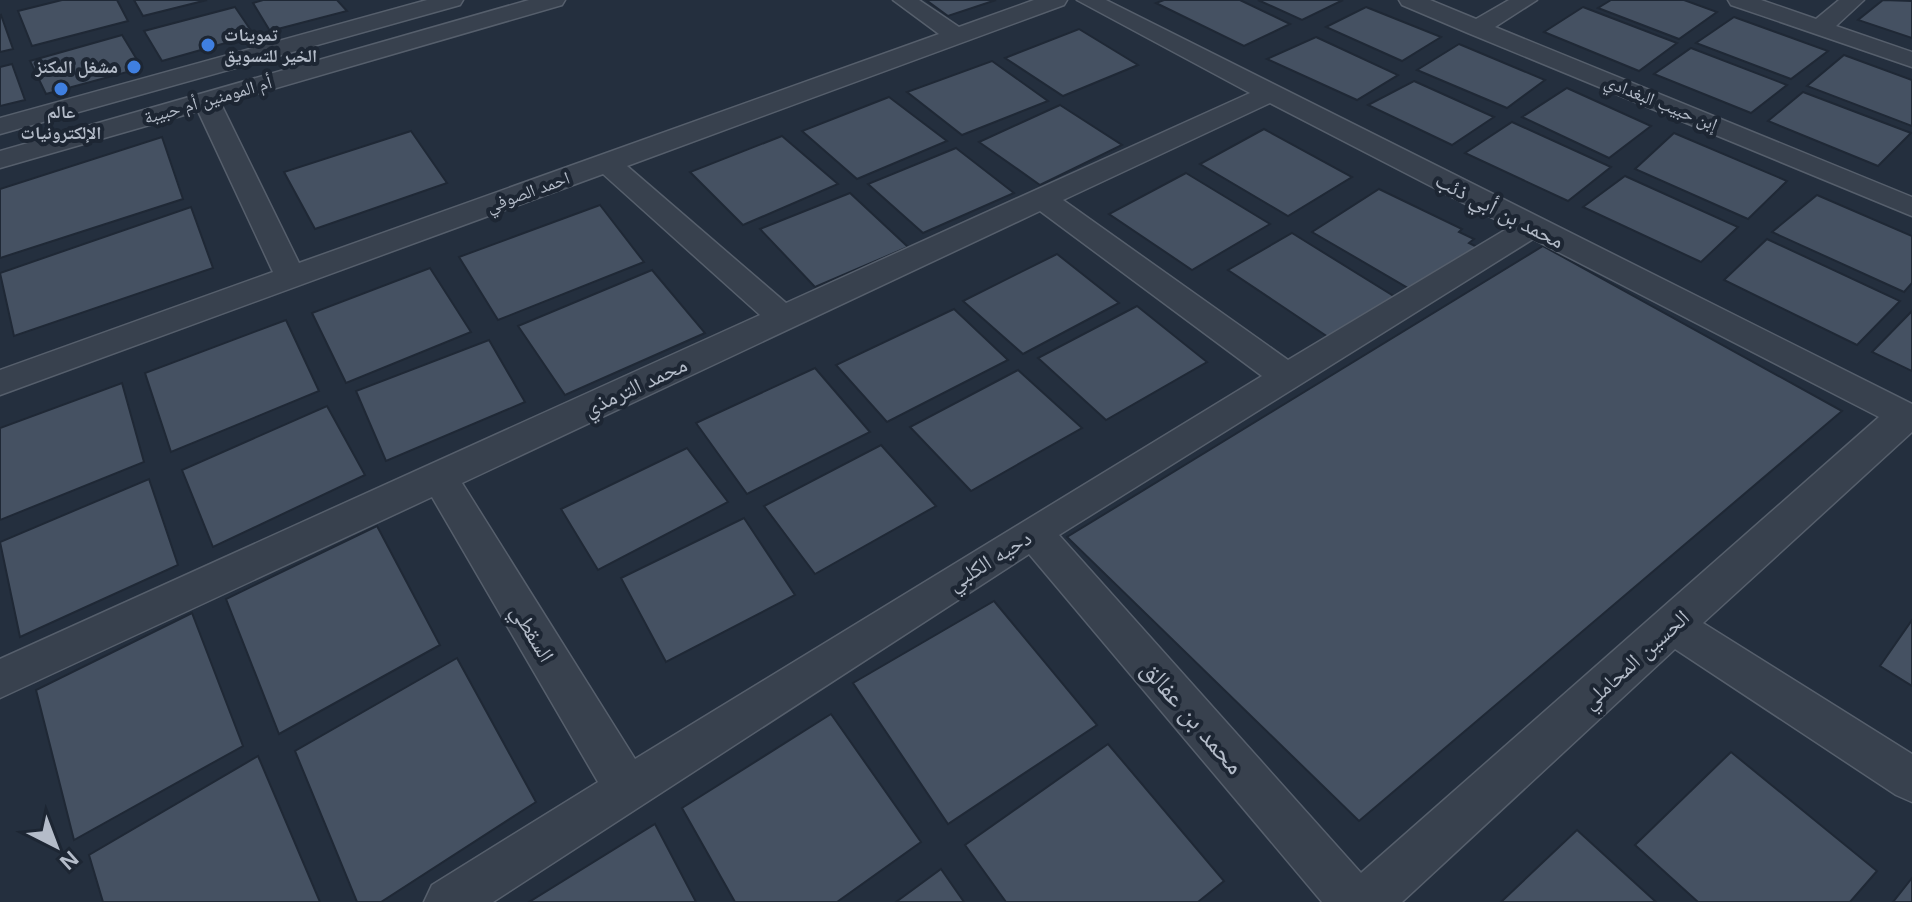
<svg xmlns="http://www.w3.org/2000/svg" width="1912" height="902" font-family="Arial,'Noto Naskh Arabic',sans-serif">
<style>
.building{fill:#455162;stroke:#1f2835;stroke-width:2}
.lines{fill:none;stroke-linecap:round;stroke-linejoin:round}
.minor-casing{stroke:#565f6c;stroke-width:3}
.minor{fill:#38414e;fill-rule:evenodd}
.shop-dot{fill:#3f7fe0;stroke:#1d2633;stroke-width:3}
.labels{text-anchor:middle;stroke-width:8;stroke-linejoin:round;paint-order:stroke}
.far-poi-label{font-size:18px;font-weight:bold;fill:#b4bcc9;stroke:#1d2633;text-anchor:start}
.far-street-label{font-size:18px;fill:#b4bcc9;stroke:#1d2633}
.street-label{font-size:22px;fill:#b4bcc9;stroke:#1d2633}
.near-street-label{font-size:26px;fill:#b4bcc9;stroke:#1d2633}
</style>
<rect width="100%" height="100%" fill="#242f3e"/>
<!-- building -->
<g class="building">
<path d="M 62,0 L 117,0 L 128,21 L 32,46 L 18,11 Z"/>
<path d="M 134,0 L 207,0 L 143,16 Z"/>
<path d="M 263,0 L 337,0 L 347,11 L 270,31 L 253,3 Z"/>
<path d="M 926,0 L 996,0 L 948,16 Z"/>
<path d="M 1164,0 L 1240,0 L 1290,24 L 1244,46 L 1156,3 Z"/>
<path d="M 1258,0 L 1343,0 L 1302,20 Z"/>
<path d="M 1611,0 L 1684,0 L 1717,12 L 1679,39 L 1598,8 Z"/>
<path d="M 1883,0 L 1912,1 L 1912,38 L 1858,20 Z"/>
<path d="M 235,7 L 254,35 L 162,61 L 144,31 Z"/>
<path d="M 1366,7 L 1441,37 L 1402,61 L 1326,27 Z"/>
<path d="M 1583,7 L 1677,43 L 1639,71 L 1544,32 Z"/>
<path d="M 1,15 L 13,49 L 0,52 L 0,16 Z"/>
<path d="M 1734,17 L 1828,51 L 1791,79 L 1696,43 Z"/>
<path d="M 1079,29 L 1138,65 L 1063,96 L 1005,58 Z"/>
<path d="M 122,35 L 142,68 L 46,94 L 30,61 Z"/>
<path d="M 1316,37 L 1398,75 L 1357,100 L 1267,59 Z"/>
<path d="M 1459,44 L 1545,80 L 1507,108 L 1417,70 Z"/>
<path d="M 1691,48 L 1787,85 L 1751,113 L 1654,74 Z"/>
<path d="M 1844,55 L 1912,80 L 1912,126 L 1807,86 Z"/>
<path d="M 992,61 L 1048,101 L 962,135 L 907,92 Z"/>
<path d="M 12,64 L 25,100 L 0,106 L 0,67 Z"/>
<path d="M 1414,81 L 1494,117 L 1452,145 L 1368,105 Z"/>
<path d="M 1567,88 L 1651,126 L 1609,158 L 1522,117 Z"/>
<path d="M 1803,92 L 1911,133 L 1878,166 L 1768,121 Z"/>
<path d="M 889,97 L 947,141 L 857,179 L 802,131 Z"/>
<path d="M 1060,105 L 1122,145 L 1040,185 L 979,142 Z"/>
<path d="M 1512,122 L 1611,167 L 1568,201 L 1465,153 Z"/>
<path d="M 1264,129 L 1352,177 L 1288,216 L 1200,164 Z"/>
<path d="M 411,131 L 447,183 L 315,229 L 284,172 Z"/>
<path d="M 1674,133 L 1787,181 L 1748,219 L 1635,169 Z"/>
<path d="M 782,136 L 838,184 L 743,225 L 690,172 Z"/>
<path d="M 162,137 L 183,199 L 0,258 L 0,189 Z"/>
<path d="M 956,148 L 1014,193 L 923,233 L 868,184 Z"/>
<path d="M 1186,173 L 1270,224 L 1192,270 L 1109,214 Z"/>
<path d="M 1625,176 L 1738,227 L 1701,262 L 1583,207 Z"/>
<path d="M 1379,189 L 1462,229 L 1459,232 L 1474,239 L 1469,243 L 1481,249 L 1420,295 L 1312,232 Z"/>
<path d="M 850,193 L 908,247 L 815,287 L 760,229 Z"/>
<path d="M 1817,195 L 1912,236 L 1912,283 L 1904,292 L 1772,232 Z"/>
<path d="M 600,205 L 644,262 L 498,320 L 459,257 Z"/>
<path d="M 191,207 L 213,268 L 14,336 L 0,273 Z"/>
<path d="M 1292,233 L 1400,300 L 1337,343 L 1228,270 Z"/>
<path d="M 1767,239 L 1900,301 L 1857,345 L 1724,280 Z"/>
<path d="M 1543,246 L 1842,411 L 1359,821 L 1067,537 Z"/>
<path d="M 1057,254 L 1119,303 L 1023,354 L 963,301 Z"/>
<path d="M 430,268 L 471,332 L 346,383 L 312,313 Z"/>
<path d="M 652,270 L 705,333 L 565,395 L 518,326 Z"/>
<path d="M 1137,306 L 1207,362 L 1106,420 L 1038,358 Z"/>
<path d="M 954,309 L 1008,360 L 887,422 L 836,365 Z"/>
<path d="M 1912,311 L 1912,371 L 1872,352 Z"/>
<path d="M 286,320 L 319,391 L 171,452 L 145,373 Z"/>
<path d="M 489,340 L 525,402 L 386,461 L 356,391 Z"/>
<path d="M 815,368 L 870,432 L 747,494 L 696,423 Z"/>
<path d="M 1018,370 L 1082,428 L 971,491 L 910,427 Z"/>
<path d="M 122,383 L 144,462 L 0,520 L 0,428 Z"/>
<path d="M 327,406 L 365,475 L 213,547 L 182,470 Z"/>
<path d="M 881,445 L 936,506 L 815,574 L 764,506 Z"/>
<path d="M 687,448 L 728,502 L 598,570 L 561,509 Z"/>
<path d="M 149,479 L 178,565 L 20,637 L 0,542 Z"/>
<path d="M 744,518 L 795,595 L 666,662 L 621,578 Z"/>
<path d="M 377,526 L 440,645 L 279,734 L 226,599 Z"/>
<path d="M 994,601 L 1097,725 L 948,824 L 853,683 Z"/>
<path d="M 192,613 L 243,746 L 74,840 L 36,690 Z"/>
<path d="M 1912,620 L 1912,686 L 1880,666 Z"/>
<path d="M 457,658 L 536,802 L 381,902 L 357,902 L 295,751 Z"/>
<path d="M 831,714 L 921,842 L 837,902 L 735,902 L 682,808 Z"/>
<path d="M 1108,744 L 1224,881 L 1198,902 L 1006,902 L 965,845 Z"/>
<path d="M 1731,752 L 1877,871 L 1850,902 L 1698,902 L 1635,845 Z"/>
<path d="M 258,756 L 320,902 L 103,902 L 89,855 Z"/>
<path d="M 655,824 L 696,902 L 529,902 Z"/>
<path d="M 1577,830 L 1656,902 L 1501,902 Z"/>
<path d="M 941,869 L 964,902 L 896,902 Z"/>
<path d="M 1912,878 L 1912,902 L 1893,902 Z"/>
</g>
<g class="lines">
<!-- minor casing -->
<g class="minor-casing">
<g id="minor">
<path d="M 427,0 L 463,0 L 460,5 L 0,134 L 0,118 Z"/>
<path d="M 529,0 L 565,0 L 562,5 L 221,104 L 299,263 L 939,34 L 893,0 L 919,0 L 959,27 L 1034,0 L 1067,0 L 1064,5 L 627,166 L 786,303 L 1250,93 L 1077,0 L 1106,0 L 1912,404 L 1912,432 L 1703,623 L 1912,754 L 1912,802 L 1896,795 L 1675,649 L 1402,902 L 1322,902 L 1029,554 L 493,902 L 424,902 L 432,885 L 598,782 L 432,497 L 0,698 L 0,659 L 760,315 L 603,174 L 0,395 L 0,370 L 273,272 L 198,111 L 0,168 L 0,151 ZM 1270,103 L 1510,227 L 1288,360 L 1063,200 ZM 1040,211 L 1262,376 L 635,759 L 462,483 ZM 1533,239 L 1879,417 L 1361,873 L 1059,535 Z"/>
<path d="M 1399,0 L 1430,0 L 1476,19 L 1509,0 L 1537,0 L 1495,27 L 1912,197 L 1912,216 L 1468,33 L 1402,5 Z"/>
<path d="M 1728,0 L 1761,0 L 1816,19 L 1839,0 L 1864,0 L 1836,26 L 1912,52 L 1912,67 L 1731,5 Z"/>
</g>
</g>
<!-- minor -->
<use href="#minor" class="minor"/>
</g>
<!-- markers -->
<g class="shop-dot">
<circle cx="208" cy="45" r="8"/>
<circle cx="134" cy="67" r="8"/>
<circle cx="61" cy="89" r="8"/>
</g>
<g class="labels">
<!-- far-poi labels -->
<g class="far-poi-label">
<text x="224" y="41">تموينات<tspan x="224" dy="21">الخير للتسويق</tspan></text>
<text x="118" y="73" text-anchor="end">مشغل المكنز</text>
<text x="61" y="118" text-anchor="middle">عالم<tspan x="61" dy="21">الإلكترونيات</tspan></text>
</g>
<!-- far-street labels -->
<g class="far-street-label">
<text transform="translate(208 100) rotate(-16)" y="6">أم المومنين أم حبيبة</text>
<text transform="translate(1661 103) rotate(22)" y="6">إبن حبيب البغدادي</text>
<text transform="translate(528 192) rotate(-20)" y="6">احمد الصوفي</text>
</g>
<!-- street labels -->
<g class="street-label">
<text transform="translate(1500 210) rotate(27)" y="8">محمد بن أبي ذئب</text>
<text transform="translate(635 386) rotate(-25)" y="8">محمد الترمذي</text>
<text transform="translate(989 560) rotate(-32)" y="8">دحيه الكلبي</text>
<text transform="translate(533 633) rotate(59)" y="8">السقطي</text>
<text transform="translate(1635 659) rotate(-42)" y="8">الحسين المحاملي</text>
</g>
<!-- near-street labels -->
<g class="near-street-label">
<text transform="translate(1193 717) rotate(49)" y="9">محمد بن عفالق</text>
</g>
</g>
<!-- north arrow -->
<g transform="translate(56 846) rotate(138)" stroke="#1d2633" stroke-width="6" paint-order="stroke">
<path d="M0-6L14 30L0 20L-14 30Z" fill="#b4bcc9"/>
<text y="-12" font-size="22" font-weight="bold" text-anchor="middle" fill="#b4bcc9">N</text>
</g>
</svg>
